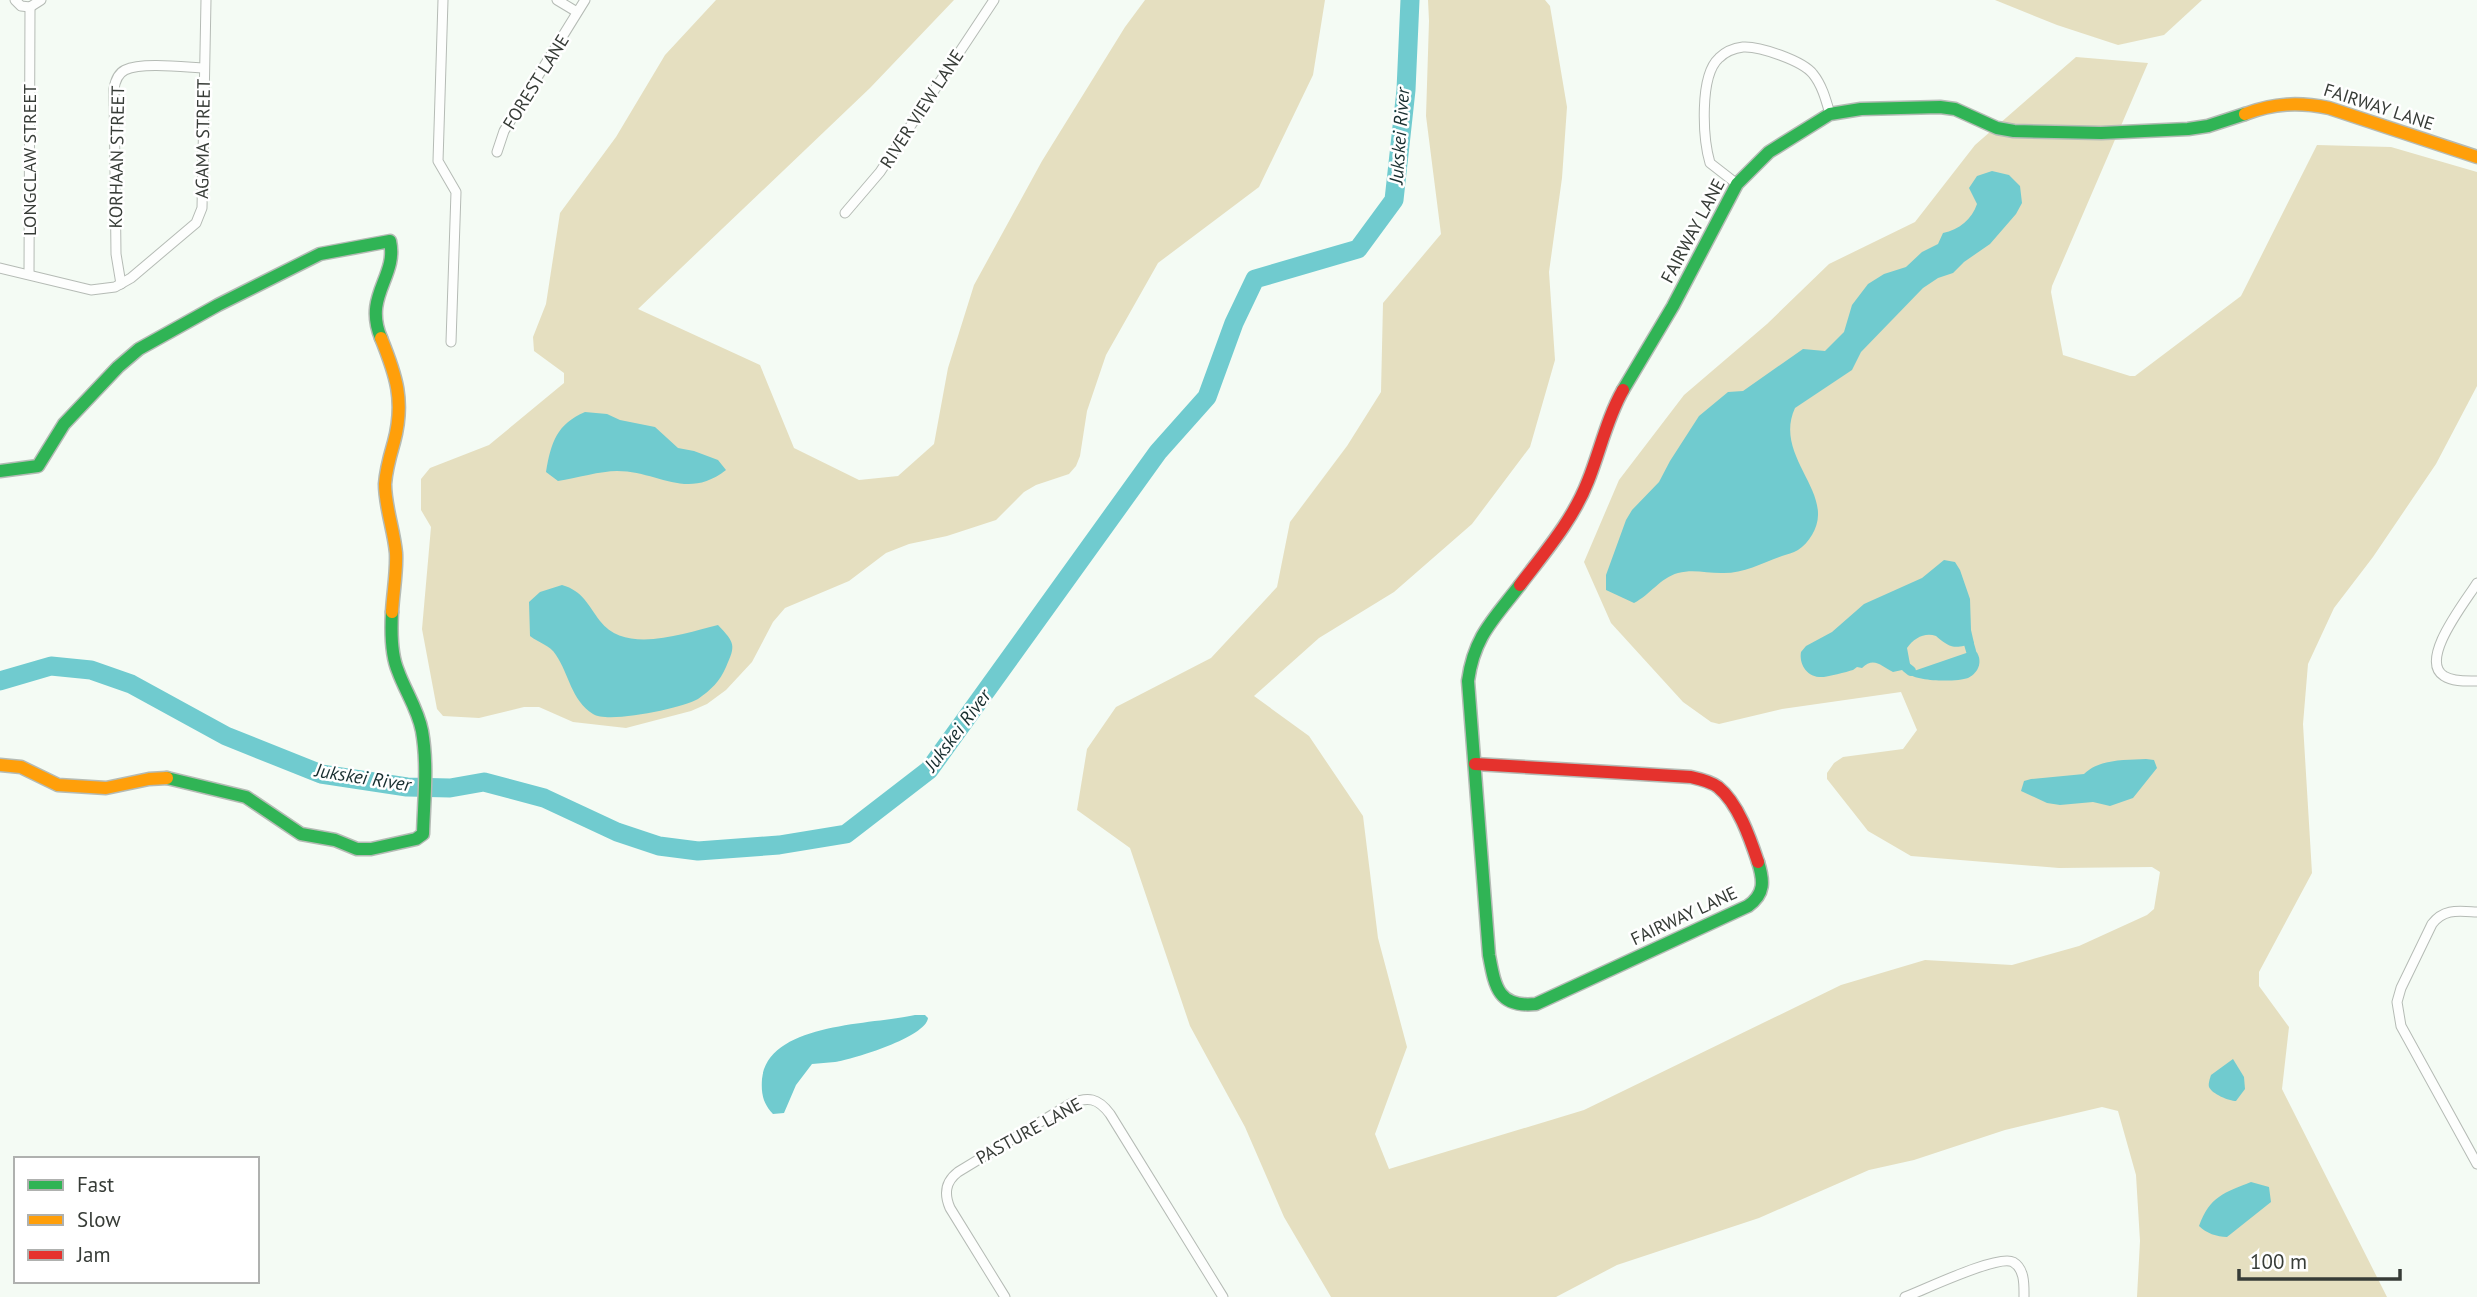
<svg xmlns="http://www.w3.org/2000/svg" width="2477" height="1297" font-family="'PT Sans',sans-serif">
<style>
.green{fill:#e5dfc0}
.water{fill:#70cbcf}
.lines{fill:none;stroke-linecap:round;stroke-linejoin:round}
.canal{stroke:#70cbcf;stroke-width:10}
.river{stroke:#70cbcf;stroke-width:19}
.street-casing{stroke:#b5bbb5;stroke-width:11}
.fast-casing{stroke:#b5bbb5;stroke-width:15}
.slow-casing{stroke:#b5bbb5;stroke-width:15}
.jam-casing{stroke:#b5bbb5;stroke-width:15}
.street{stroke:#fdfefd;stroke-width:9}
.fast{stroke:#30b455;stroke-width:12}
.slow{stroke:#ff9f0a;stroke-width:12}
.jam{stroke:#e5322d;stroke-width:12}
.labels{text-anchor:middle;stroke-width:5;stroke-linejoin:round;paint-order:stroke}
.street-label{font-size:18px;fill:#373c37;stroke:#fff}
.water-label{font-size:19px;font-style:italic;fill:#182e2f;stroke:#fff}
</style>
<rect width="100%" height="100%" fill="#f4fbf4"/>
<!-- green -->
<g class="green">
<path d="M 716,0 L 954,0 L 870,88 L 638,309 L 760,365 L 794,448 L 859,480 L 898,476 L 934,444 L 948,368 L 974,285 L 1042,161 L 1125,27 L 1145,0 L 1325,0 L 1313,75 L 1259,187 L 1158,263 L 1106,355 L 1087,411 L 1080,456 L 1076,466 L 1069,474 L 1036,485 L 1024,492 L 996,520 L 947,536 L 909,544 L 886,553 L 849,581 L 785,608 L 773,622 L 752,662 L 726,690 L 707,704 L 691,711 L 626,728 L 573,722 L 539,707 L 524,707 L 479,718 L 443,716 L 437,709 L 422,629 L 431,527 L 421,510 L 421,479 L 430,468 L 489,445 L 564,383 L 564,373 L 534,351 L 533,337 L 546,304 L 560,213 L 616,137 L 665,55 Z"/>
<path d="M 1428,0 L 1545,0 L 1550,6 L 1567,107 L 1562,178 L 1549,272 L 1555,360 L 1530,447 L 1472,524 L 1394,592 L 1319,638 L 1254,696 L 1309,736 L 1363,816 L 1378,938 L 1407,1047 L 1375,1134 L 1389,1169 L 1584,1110 L 1841,985 L 1925,960 L 2012,965 L 2079,946 L 2147,915 L 2154,909 L 2160,872 L 2152,867 L 2059,868 L 1911,856 L 1868,831 L 1827,779 L 1827,773 L 1834,763 L 1843,757 L 1903,749 L 1917,730 L 1901,692 L 1782,709 L 1719,724 L 1711,722 L 1683,702 L 1611,623 L 1584,562 L 1619,480 L 1684,395 L 1767,324 L 1829,264 L 1915,222 L 1975,145 L 2076,57 L 2148,63 L 2052,286 L 2051,292 L 2063,355 L 2130,376 L 2135,376 L 2241,296 L 2317,145 L 2391,147 L 2477,172 L 2477,386 L 2436,464 L 2373,557 L 2334,608 L 2308,664 L 2303,724 L 2312,873 L 2259,972 L 2259,986 L 2289,1027 L 2282,1089 L 2387,1297 L 2137,1297 L 2140,1241 L 2136,1175 L 2118,1111 L 2102,1107 L 2005,1130 L 1914,1160 L 1869,1170 L 1759,1218 L 1617,1265 L 1556,1297 L 1331,1297 L 1284,1217 L 1245,1127 L 1190,1026 L 1130,848 L 1077,810 L 1087,749 L 1116,707 L 1211,658 L 1277,587 L 1290,522 L 1347,446 L 1381,392 L 1383,303 L 1441,234 L 1426,116 L 1429,21 Z"/>
<path d="M 1995,0 L 2202,0 L 2164,35 L 2118,45 L 2057,25 Z"/>
</g>
<!-- water -->
<g class="water">
<path d="M 1992,171 L 2009,175 L 2020,186 L 2022,203 L 2016,214 L 1990,244 L 1964,262 L 1953,273 L 1938,278 L 1923,288 L 1861,352 L 1852,370 L 1795,408 C 1776,449 1819,482 1818,515 C 1818,528 1809,543 1798,550 C 1793,553 1787,554 1782,556 C 1763,563 1742,574 1721,573 C 1706,573 1693,569 1678,573 C 1660,578 1650,595 1634,603 L 1606,590 L 1606,575 L 1626,520 L 1632,510 L 1659,482 L 1670,461 L 1699,416 L 1728,392 L 1743,391 L 1803,349 L 1825,351 L 1844,332 L 1852,305 L 1868,284 L 1884,274 L 1906,267 L 1922,252 L 1938,244 L 1943,233 C 1959,230 1972,219 1977,204 L 1969,188 L 1977,176 Z"/>
<path d="M 585,412 L 607,414 L 620,420 L 655,427 L 678,448 L 694,451 L 718,460 L 726,470 C 686,501 659,471 617,471 C 601,471 576,478 558,481 L 546,472 C 551,442 557,424 585,412 Z"/>
<path d="M 1944,560 L 1955,562 L 1960,570 L 1970,599 L 1971,630 L 1974,643 C 1955,649 1951,649 1936,636 C 1925,632 1914,638 1907,648 L 1910,664 L 1902,670 L 1893,672 C 1882,667 1874,656 1862,668 L 1857,667 L 1853,670 C 1846,672 1825,678 1819,677 C 1806,676 1799,663 1801,652 L 1806,646 L 1832,632 L 1864,604 L 1922,578 Z"/>
<path d="M 562,585 C 583,591 588,605 600,621 C 626,655 684,633 718,625 C 735,643 736,645 726,667 C 720,681 711,690 698,699 C 683,708 608,724 593,714 C 571,700 569,674 556,655 C 550,645 539,643 530,636 L 529,602 L 540,592 Z"/>
<path d="M 1975,650 C 1983,659 1980,672 1968,678 C 1957,682 1916,682 1908,673 Z"/>
<path d="M 2146,759 L 2154,760 L 2157,768 L 2133,798 L 2110,806 L 2093,802 L 2060,805 L 2047,803 L 2021,791 L 2024,781 L 2031,779 L 2084,774 C 2099,759 2125,760 2146,759 Z"/>
<path d="M 915,1015 L 925,1015 L 928,1018 C 926,1037 854,1059 835,1062 C 827,1063 820,1063 812,1064 L 796,1085 L 784,1113 L 773,1114 C 763,1103 761,1094 762,1079 C 768,1022 872,1025 915,1015 Z"/>
<path d="M 2233,1059 L 2244,1077 L 2245,1089 L 2236,1101 C 2229,1101 2212,1094 2209,1087 C 2208,1084 2210,1078 2211,1075 Z"/>
<path d="M 2251,1182 L 2269,1187 L 2271,1202 L 2227,1237 C 2217,1237 2206,1233 2199,1226 C 2210,1196 2224,1193 2251,1182 Z"/>
</g>
<g class="lines">
<!-- canal -->
<g class="canal">
<path d="M 1969,644 L 1971,651"/>
<path d="M 1906,667 L 1911,671"/>
</g>
<!-- river -->
<path class="river" d="M 0,681 L 51,666 L 91,670 L 131,684 L 226,736 L 321,774 L 407,787 L 450,788 L 484,782 L 544,798 L 617,832 L 659,846 L 698,851 L 779,845 L 846,834 L 929,770 L 1158,452 L 1207,397 L 1234,323 L 1255,279 L 1358,249 L 1394,200 L 1406,90 L 1410,0"/>
<!-- street casing -->
<g class="street-casing">
<g id="street">
<path d="M 15,0 L 21,6 L 30,7 L 41,0"/>
<path d="M 443,0 L 438,161 L 456,192 L 451,342"/>
<path d="M 557,0 L 577,12"/>
<path d="M 497,152 L 504,131 L 585,0"/>
<path d="M 1737,184 L 1710,163 C 1703,139 1699,76 1719,58 C 1725,52 1735,48 1743,47 C 1760,46 1803,61 1813,74 C 1822,85 1826,100 1830,114"/>
<path d="M 845,213 L 880,172 L 994,0"/>
<path d="M 0,268 L 91,290 L 115,287 L 131,278 L 196,223 L 202,208 L 206,0"/>
<path d="M 29,274 L 30,7"/>
<path d="M 121,284 L 116,254 L 114,89 C 115,82 117,74 125,70 C 142,62 184,67 204,68"/>
<path d="M 2477,583 C 2466,601 2418,660 2444,676 C 2453,682 2467,681 2477,681"/>
<path d="M 2477,912 C 2459,911 2444,908 2432,924 L 2401,988 L 2397,1002 L 2401,1026 L 2477,1164"/>
<path d="M 1005,1297 L 950,1208 C 944,1194 945,1182 958,1172 L 1070,1104 C 1088,1096 1098,1098 1110,1114 L 1223,1297"/>
<path d="M 1905,1297 C 1924,1290 1998,1254 2013,1262 C 2025,1269 2024,1285 2024,1297"/>
</g>
</g>
<!-- fast casing -->
<g class="fast-casing">
<g id="fast">
<path d="M 1623,390 L 1673,306 L 1737,184 L 1769,152 L 1830,114 L 1861,109 L 1940,107 L 1955,109 L 1997,128 L 2014,131 L 2101,133 L 2188,129 L 2208,126 L 2245,114"/>
<path d="M 0,471 L 38,466 L 64,424 L 118,367 L 139,349 L 218,305 L 320,254 L 390,241 C 398,277 363,295 381,338"/>
<path d="M 1520,585 C 1494,619 1474,636 1468,681 L 1489,955 C 1495,987 1498,1008 1536,1004 L 1748,906 C 1765,894 1764,881 1758,862"/>
<path d="M 167,778 L 246,797 L 301,834 L 335,840 L 357,849 L 371,849 L 416,839 L 423,834 C 424,800 428,765 422,731 C 418,709 405,691 398,671 C 391,655 391,630 392,612"/>
</g>
</g>
<!-- slow casing -->
<g class="slow-casing">
<g id="slow">
<path d="M 2245,114 C 2274,103 2299,102 2329,108 L 2477,157"/>
<path d="M 381,338 C 396,375 405,401 394,442 C 390,456 386,469 385,484 C 385,507 394,530 396,553 C 397,572 393,593 392,612"/>
<path d="M 0,765 L 21,767 L 58,785 L 106,788 L 149,779 L 167,778"/>
</g>
</g>
<!-- jam casing -->
<g class="jam-casing">
<g id="jam">
<path d="M 1520,585 C 1545,552 1573,520 1588,481 C 1600,451 1607,418 1623,390"/>
<path d="M 1475,764 L 1691,777 C 1700,779 1710,781 1718,787 C 1738,803 1750,838 1758,862"/>
</g>
</g>
<!-- street -->
<use href="#street" class="street"/>
<!-- fast -->
<use href="#fast" class="fast"/>
<!-- slow -->
<use href="#slow" class="slow"/>
<!-- jam -->
<use href="#jam" class="jam"/>
</g>
<g class="labels">
<!-- street labels -->
<g class="street-label">
<text transform="translate(536 82) rotate(-58)" y="6">FOREST LANE</text>
<text transform="translate(2379 107) rotate(18)" y="6">FAIRWAY LANE</text>
<text transform="translate(922 109) rotate(-57)" y="6">RIVER VIEW LANE</text>
<text transform="translate(203 139) rotate(-89)" y="6">AGAMA STREET</text>
<text transform="translate(117 157) rotate(-89)" y="6">KORHAAN STREET</text>
<text transform="translate(30 160) rotate(-90)" y="6">LONGCLAW STREET</text>
<text transform="translate(1693 231) rotate(-62)" y="6">FAIRWAY LANE</text>
<text transform="translate(1684 916) rotate(-25)" y="6">FAIRWAY LANE</text>
<text transform="translate(1029 1131) rotate(-29)" y="6">PASTURE LANE</text>
</g>
<!-- water labels -->
<g class="water-label">
<text transform="translate(1399 136) rotate(-86)" y="7">Jukskei River</text>
<text transform="translate(957 730) rotate(-53)" y="7">Jukskei River</text>
<text transform="translate(363 777) rotate(9)" y="7">Jukskei River</text>
</g>
</g>
<!-- legend -->
<rect x="14" y="1157" width="245" height="126" fill="#ffffff" stroke="#afb1af" stroke-width="2"/>
<rect x="28" y="1180" width="35" height="10" fill="#30b455" stroke="#afb1af" stroke-width="2"/>
<text x="77" y="1192" font-size="21" fill="#373c37">Fast</text>
<rect x="28" y="1215" width="35" height="10" fill="#ff9f0a" stroke="#afb1af" stroke-width="2"/>
<text x="77" y="1227" font-size="21" fill="#373c37">Slow</text>
<rect x="28" y="1250" width="35" height="10" fill="#e5322d" stroke="#afb1af" stroke-width="2"/>
<text x="77" y="1262" font-size="21" fill="#373c37">Jam</text>
<!-- scale -->
<path d="M2239 1269v10h161v-10" fill="none" stroke="#373c37" stroke-width="3.5"/>
<text x="2250" y="1269" font-size="21" fill="#373c37" stroke="#ffffff" stroke-width="5" paint-order="stroke">100 m</text>
</svg>
